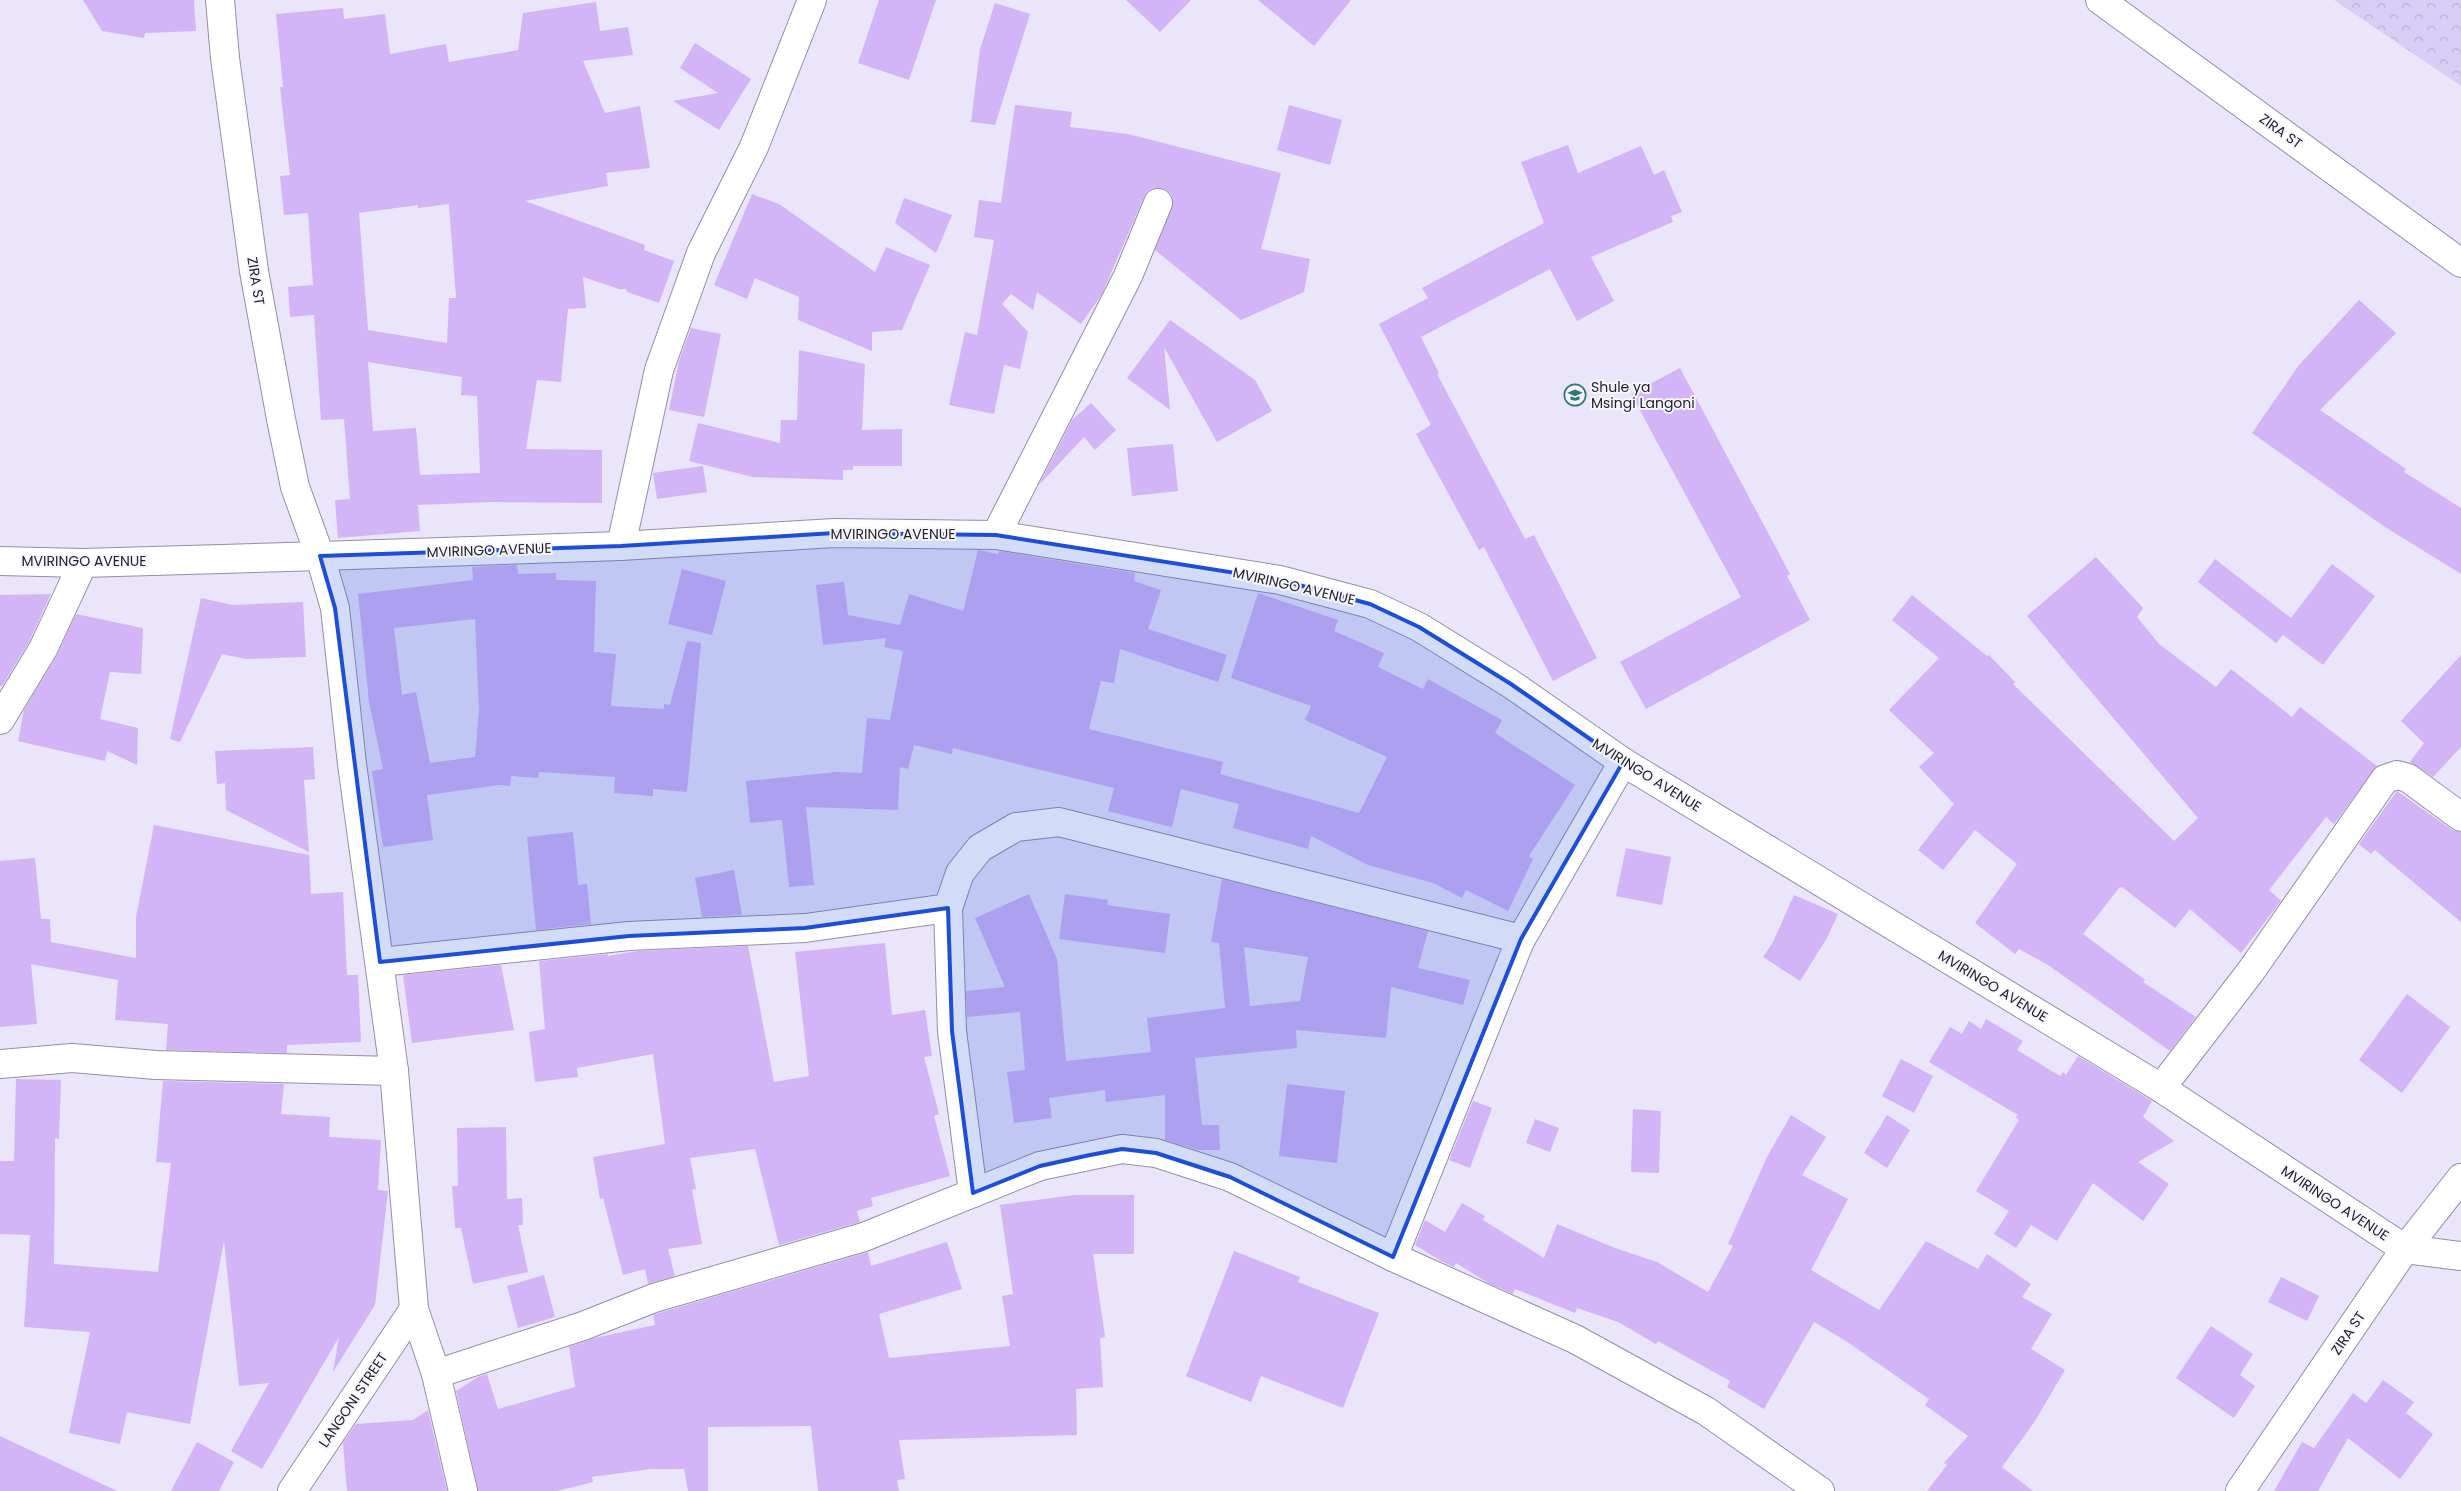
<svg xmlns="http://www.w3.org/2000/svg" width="2461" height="1491" font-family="Poppins,sans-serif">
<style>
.forest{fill:url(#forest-crowns)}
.building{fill:#d2b4f7;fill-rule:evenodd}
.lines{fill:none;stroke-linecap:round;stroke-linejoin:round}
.minor-casing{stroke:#948fa3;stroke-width:30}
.minor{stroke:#fff;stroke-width:28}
.marked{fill:#1d4ed8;fill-opacity:0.2;stroke:#1d4ed8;stroke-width:4;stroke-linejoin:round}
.labels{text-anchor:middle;stroke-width:4;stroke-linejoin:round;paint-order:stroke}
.street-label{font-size:14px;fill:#232129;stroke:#f7f5fd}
.poi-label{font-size:14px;fill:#232129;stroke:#f7f5fd;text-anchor:start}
</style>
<defs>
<pattern id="forest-crowns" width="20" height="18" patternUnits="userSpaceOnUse" patternTransform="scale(1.25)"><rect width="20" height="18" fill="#d7cef5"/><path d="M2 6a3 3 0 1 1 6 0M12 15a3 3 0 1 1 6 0" fill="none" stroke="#b8b1d2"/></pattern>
</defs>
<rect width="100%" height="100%" fill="#eae5fb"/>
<!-- forest -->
<path class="forest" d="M 2334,0 L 2461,0 L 2461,86 Z"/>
<!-- building -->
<g class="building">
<path d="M 83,0 L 194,0 L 196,31 L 145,33 L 144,38 L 102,31 Z"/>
<path d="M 879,0 L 936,0 L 909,80 L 858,63 Z"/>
<path d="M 1126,0 L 1191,0 L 1160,32 Z"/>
<path d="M 1258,0 L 1351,0 L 1314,46 Z"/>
<path d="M 596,2 L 600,31 L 628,27 L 633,55 L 583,61 L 605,113 L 640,106 L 650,168 L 606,173 L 608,186 L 525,201 L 645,245 L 644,250 L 674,261 L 659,303 L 627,292 L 626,289 L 619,289 L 583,277 L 586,308 L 568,309 L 561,382 L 537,380 L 526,449 L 602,450 L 602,503 L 491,502 L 418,505 L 420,531 L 338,538 L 335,500 L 350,499 L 344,419 L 321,420 L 314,315 L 290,317 L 288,287 L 313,285 L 308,213 L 284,215 L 280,176 L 290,175 L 280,87 L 283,87 L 276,14 L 343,8 L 344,19 L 385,14 L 390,54 L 446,44 L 449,62 L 518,50 L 523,13 ZM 449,204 L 456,298 L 449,298 L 447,343 L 368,330 L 359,213 L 418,205 L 418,208 ZM 368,362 L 462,377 L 461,395 L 477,396 L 480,473 L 420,475 L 416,428 L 373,431 Z"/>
<path d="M 995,3 L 1030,14 L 995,125 L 971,122 L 980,49 Z"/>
<path d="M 695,43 L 751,79 L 719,130 L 673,101 L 718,93 L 680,68 Z"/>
<path d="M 1015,105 L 1072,112 L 1070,127 L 1128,134 L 1281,173 L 1261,249 L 1310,259 L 1304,292 L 1241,320 L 1155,250 L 1173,201 L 1171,194 L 1164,189 L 1155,188 L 1148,191 L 1144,197 L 1102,294 L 1081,324 L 1037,292 L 1033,310 L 1011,294 L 1002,304 L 1028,332 L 1020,369 L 1004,365 L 994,414 L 949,405 L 965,332 L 977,335 L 994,240 L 974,237 L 979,200 L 1001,203 Z"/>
<path d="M 1289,105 L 1342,120 L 1330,165 L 1277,150 Z"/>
<path d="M 1568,145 L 1578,173 L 1641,146 L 1654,175 L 1664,170 L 1682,212 L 1671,216 L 1673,222 L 1591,257 L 1614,301 L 1577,321 L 1550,269 L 1421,337 L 1439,373 L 1437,374 L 1525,539 L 1534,535 L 1597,658 L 1553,681 L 1484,547 L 1479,550 L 1416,434 L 1431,425 L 1379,324 L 1428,298 L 1422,288 L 1544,223 L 1521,162 Z"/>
<path d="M 752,194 L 779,204 L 875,272 L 886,247 L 930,265 L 902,330 L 872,332 L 872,351 L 798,320 L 799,297 L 755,278 L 747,299 L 714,285 Z"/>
<path d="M 904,198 L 952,215 L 936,253 L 895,223 Z"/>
<path d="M 2359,300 L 2396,333 L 2320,410 L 2406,469 L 2404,472 L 2461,508 L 2461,574 L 2382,525 L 2252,433 L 2299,365 Z"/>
<path d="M 1170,320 L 1255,380 L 1272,411 L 1217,442 L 1164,347 L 1170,410 L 1127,378 Z"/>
<path d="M 691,328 L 721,334 L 704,417 L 669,410 L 679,361 Z"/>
<path d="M 799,350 L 865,364 L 862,430 L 902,429 L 902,466 L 853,466 L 853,470 L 843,470 L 843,480 L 753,477 L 689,461 L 698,423 L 780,443 L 781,420 L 797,420 Z"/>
<path d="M 1680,368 L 1790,574 L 1787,576 L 1810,620 L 1646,709 L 1620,662 L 1741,597 L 1631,394 Z"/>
<path d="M 1091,403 L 1116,430 L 1095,450 L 1084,437 L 1039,485 L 1072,420 Z"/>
<path d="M 1173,444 L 1178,491 L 1132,496 L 1127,448 Z"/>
<path d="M 703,466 L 707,492 L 657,499 L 653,473 Z"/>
<path d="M 978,550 L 998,554 L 999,551 L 1135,573 L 1134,581 L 1161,590 L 1148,629 L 1227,655 L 1218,682 L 1120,649 L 1114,683 L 1101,681 L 1089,729 L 1223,762 L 1220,774 L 1359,813 L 1387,757 L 1305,720 L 1311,706 L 1231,678 L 1258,593 L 1338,620 L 1334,631 L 1384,653 L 1378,667 L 1423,689 L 1428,679 L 1502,720 L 1495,733 L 1575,785 L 1529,856 L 1533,859 L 1508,911 L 1466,890 L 1462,898 L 1433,883 L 1368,865 L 1311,836 L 1308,849 L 1233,828 L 1239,804 L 1181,789 L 1172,827 L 1108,811 L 1114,788 L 953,748 L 952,754 L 914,745 L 908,769 L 900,767 L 898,810 L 806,807 L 814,885 L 789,887 L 782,820 L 750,823 L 746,781 L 837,772 L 862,773 L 867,718 L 890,720 L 903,651 L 884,647 L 886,638 L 823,645 L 816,585 L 844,582 L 848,615 L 900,625 L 909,594 L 963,611 Z"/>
<path d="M 2096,557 L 2143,608 L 2137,617 L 2159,644 L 2216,687 L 2231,669 L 2292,717 L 2300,707 L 2377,766 L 2334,824 L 2326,817 L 2269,890 L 2281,901 L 2241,953 L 2190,909 L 2175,928 L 2122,887 L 2119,888 L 2083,934 L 2145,980 L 2143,982 L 2196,1017 L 2170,1051 L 2048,965 L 2019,949 L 2015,954 L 1975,923 L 2017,864 L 1975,830 L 1943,870 L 1918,850 L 1954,804 L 1919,767 L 1934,753 L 1889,710 L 1939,658 L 1892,620 L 1912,595 L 1987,656 L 1989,655 L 2015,682 L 2013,684 L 2174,841 L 2198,818 L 2027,616 Z"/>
<path d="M 2215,559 L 2291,618 L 2332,564 L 2375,596 L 2323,665 L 2283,635 L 2276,643 L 2198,582 Z"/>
<path d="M 517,565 L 518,574 L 556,573 L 556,580 L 596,581 L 594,652 L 616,654 L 611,706 L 664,709 L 664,704 L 670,705 L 687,641 L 701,643 L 687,792 L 653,789 L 653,796 L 614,793 L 615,777 L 539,772 L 538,778 L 511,776 L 510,786 L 499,785 L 427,795 L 433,840 L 383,847 L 372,771 L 383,769 L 369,702 L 358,594 L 473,580 L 472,567 ZM 475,619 L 479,710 L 475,757 L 430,763 L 416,692 L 402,695 L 394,628 Z"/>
<path d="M 682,569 L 726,581 L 712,635 L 668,624 Z"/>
<path d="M 51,594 L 29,642 L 2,686 L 0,686 L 0,595 Z"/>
<path d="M 201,598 L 233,605 L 303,602 L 306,657 L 246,659 L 222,654 L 180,742 L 170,739 Z"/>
<path d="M 76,614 L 143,628 L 141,674 L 110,672 L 100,719 L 138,728 L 137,765 L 107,751 L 105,761 L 18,741 L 24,710 L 56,657 Z"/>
<path d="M 2461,655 L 2461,747 L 2433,777 L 2410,762 L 2424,743 L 2401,721 Z"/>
<path d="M 313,747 L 315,779 L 304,780 L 309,852 L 226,810 L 225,783 L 217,784 L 215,751 Z"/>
<path d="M 2397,791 L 2452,830 L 2461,832 L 2461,922 L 2375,850 L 2371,854 L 2359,844 Z"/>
<path d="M 154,825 L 309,855 L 311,894 L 343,892 L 347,975 L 358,975 L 361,1042 L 287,1045 L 287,1053 L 166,1050 L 168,1024 L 115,1020 L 118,980 L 31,964 L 37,1024 L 0,1027 L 0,861 L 35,858 L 41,919 L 50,919 L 51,942 L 136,958 L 136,917 Z"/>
<path d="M 573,832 L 578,885 L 587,884 L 591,924 L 536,930 L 527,837 Z"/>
<path d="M 1626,848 L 1671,857 L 1662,905 L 1616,896 Z"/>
<path d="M 734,870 L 742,915 L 702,917 L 695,878 Z"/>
<path d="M 1222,879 L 1428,931 L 1418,968 L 1470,980 L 1463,1005 L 1391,987 L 1386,1038 L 1296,1030 L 1297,1048 L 1195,1058 L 1202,1125 L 1219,1125 L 1220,1150 L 1198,1150 L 1165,1140 L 1165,1095 L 1106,1102 L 1105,1090 L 1049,1098 L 1052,1118 L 1014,1123 L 1007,1072 L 1025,1070 L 1020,1012 L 967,1017 L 966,991 L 1005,987 L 975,918 L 1029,894 L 1057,959 L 1066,1061 L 1151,1052 L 1147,1018 L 1225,1008 L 1219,943 L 1211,942 ZM 1244,947 L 1308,957 L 1300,1001 L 1250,1006 Z"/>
<path d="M 1065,894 L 1108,900 L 1107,905 L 1170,914 L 1165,953 L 1059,939 Z"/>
<path d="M 1794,895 L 1838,914 L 1827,938 L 1800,981 L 1763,957 L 1773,942 Z"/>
<path d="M 885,943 L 892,1015 L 925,1010 L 932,1056 L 924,1057 L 939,1114 L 934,1116 L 950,1176 L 871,1198 L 873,1206 L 857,1211 L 860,1222 L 779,1245 L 755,1149 L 690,1158 L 696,1189 L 692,1190 L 702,1244 L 668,1249 L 675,1276 L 648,1284 L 645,1269 L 623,1275 L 603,1198 L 600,1199 L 593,1157 L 665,1144 L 653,1054 L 577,1068 L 578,1077 L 535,1082 L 529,1032 L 545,1029 L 539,961 L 608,954 L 608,956 L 638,951 L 748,946 L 774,1082 L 809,1076 L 795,952 Z"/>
<path d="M 501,965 L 514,1030 L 412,1043 L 403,975 Z"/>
<path d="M 2407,994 L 2450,1027 L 2402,1093 L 2359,1060 Z"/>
<path d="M 1986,1019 L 2023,1041 L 2017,1050 L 2060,1076 L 2063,1072 L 2066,1075 L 2078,1056 L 2152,1101 L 2143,1117 L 2174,1141 L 2138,1162 L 2169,1184 L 2143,1221 L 2093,1183 L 2057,1241 L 2031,1225 L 2016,1248 L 1994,1234 L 2009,1211 L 1976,1191 L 2019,1120 L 2016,1117 L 2018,1115 L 1929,1062 L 1950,1027 L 1962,1034 L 1969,1021 L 1981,1029 Z"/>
<path d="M 1901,1059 L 1933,1076 L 1914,1113 L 1882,1096 Z"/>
<path d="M 16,1079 L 61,1080 L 59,1139 L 55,1138 L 54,1264 L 158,1272 L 171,1163 L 156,1162 L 163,1081 L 284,1084 L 281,1114 L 330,1117 L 329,1137 L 381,1140 L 378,1190 L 388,1191 L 375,1305 L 333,1372 L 339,1337 L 262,1469 L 231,1451 L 269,1383 L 239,1386 L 224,1241 L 190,1424 L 127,1412 L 120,1444 L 69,1433 L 90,1332 L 24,1327 L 30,1235 L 0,1234 L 0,1161 L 14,1161 Z"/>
<path d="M 1287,1084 L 1345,1091 L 1337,1163 L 1279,1156 Z"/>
<path d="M 1473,1101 L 1492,1108 L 1470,1168 L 1449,1160 Z"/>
<path d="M 1633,1109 L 1661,1111 L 1659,1173 L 1631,1172 Z"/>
<path d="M 1791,1115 L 1826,1137 L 1802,1175 L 1848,1199 L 1811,1270 L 1879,1310 L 1926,1241 L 1978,1269 L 1987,1254 L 2031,1284 L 2022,1297 L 2052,1314 L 2031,1349 L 2065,1370 L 2035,1421 L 2002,1467 L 2033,1491 L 1927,1491 L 1947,1465 L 1944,1463 L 1968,1436 L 1925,1405 L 1929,1399 L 1846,1341 L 1814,1322 L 1764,1409 L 1727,1387 L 1730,1381 L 1658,1341 L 1656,1344 L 1618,1322 L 1577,1308 L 1575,1313 L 1515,1289 L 1513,1294 L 1488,1283 L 1456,1263 L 1454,1267 L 1441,1261 L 1415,1245 L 1425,1220 L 1445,1232 L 1462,1203 L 1485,1216 L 1483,1220 L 1544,1258 L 1557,1224 L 1615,1248 L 1657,1262 L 1708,1292 L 1733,1246 L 1728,1244 L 1767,1157 Z"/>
<path d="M 1887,1115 L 1910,1130 L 1887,1168 L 1864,1153 Z"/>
<path d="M 1535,1119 L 1559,1128 L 1550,1152 L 1526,1143 Z"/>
<path d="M 506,1127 L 507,1199 L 522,1198 L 523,1225 L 518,1225 L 528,1272 L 473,1284 L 461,1228 L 455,1228 L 452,1186 L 458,1186 L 457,1128 Z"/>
<path d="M 1074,1195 L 1134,1195 L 1134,1254 L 1093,1254 L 1105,1337 L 1100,1338 L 1103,1387 L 1076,1389 L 1077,1435 L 899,1440 L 905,1479 L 897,1480 L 899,1491 L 818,1491 L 811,1426 L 708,1427 L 708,1491 L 688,1491 L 684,1469 L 650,1469 L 592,1477 L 593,1482 L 557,1491 L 478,1491 L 456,1391 L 478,1377 L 487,1374 L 498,1409 L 575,1387 L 569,1347 L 594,1338 L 655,1325 L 653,1315 L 659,1313 L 868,1252 L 871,1266 L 947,1242 L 962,1289 L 879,1314 L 889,1358 L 1010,1346 L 1002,1296 L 1013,1294 L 1000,1205 Z"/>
<path d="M 1234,1251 L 1300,1277 L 1298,1282 L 1379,1313 L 1343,1408 L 1261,1376 L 1251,1402 L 1186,1376 Z"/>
<path d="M 544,1275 L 555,1317 L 518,1328 L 507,1286 Z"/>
<path d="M 2281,1277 L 2319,1296 L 2307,1321 L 2268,1302 Z"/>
<path d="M 2211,1326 L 2253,1354 L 2240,1375 L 2255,1386 L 2234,1418 L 2176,1378 Z"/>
<path d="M 2383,1380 L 2414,1402 L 2406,1413 L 2433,1434 L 2400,1479 L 2348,1438 L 2318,1491 L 2274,1491 L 2302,1442 L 2314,1448 L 2353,1393 L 2366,1403 Z"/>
<path d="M 428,1410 L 447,1491 L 347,1491 L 343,1443 L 356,1424 L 413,1420 Z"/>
<path d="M 0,1436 L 117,1491 L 0,1491 Z"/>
<path d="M 197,1442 L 234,1462 L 219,1491 L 171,1491 Z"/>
</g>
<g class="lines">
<!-- minor casing -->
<g class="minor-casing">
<g id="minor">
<path d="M 220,0 L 225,58 L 254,271 L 281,419 L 295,487 L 320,556 L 335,608 L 352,764 L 394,1071 L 414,1309 L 436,1374 L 463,1491"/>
<path d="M 2100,0 L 2461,263"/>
<path d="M 996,535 L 1128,276 L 1158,203"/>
<path d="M 621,546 L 659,370 L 701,253 L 754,147 L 812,0"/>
<path d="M 0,561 L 83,563 L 320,556 L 621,546 L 834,533 L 996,535 L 1280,580 L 1370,604 L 1419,627 L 1511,684 L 1623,762 L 2161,1088 L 2405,1249 L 2461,1256"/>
<path d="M 0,720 L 43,649 L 83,563"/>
<path d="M 948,908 L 952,1031 L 973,1193"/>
<path d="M 380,962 L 629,936 L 805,928 L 948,908 L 960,873 L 980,848 L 1016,827 L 1059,822 L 1521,939"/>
<path d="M 0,1064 L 72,1058 L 156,1065 L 394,1071"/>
<path d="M 2161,1088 L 2251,971 L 2385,779 L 2397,775 L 2408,778 L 2461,817"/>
<path d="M 1393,1257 L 1520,941 L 1623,762"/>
<path d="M 436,1374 L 583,1326 L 654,1298 L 864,1237 L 1040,1166 L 1122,1149 L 1156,1153 L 1230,1177 L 1393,1257 L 1575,1339 L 1706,1411 L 1820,1491"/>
<path d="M 292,1491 L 414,1309"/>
<path d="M 2240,1491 L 2405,1249 L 2461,1178"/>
</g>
</g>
<!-- minor -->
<use href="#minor" class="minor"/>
</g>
<!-- marked area -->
<path class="marked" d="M 834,533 L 996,535 L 1280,580 L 1370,604 L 1419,627 L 1511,684 L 1623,762 L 1521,939 L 1393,1257 L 1230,1177 L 1156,1153 L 1122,1149 L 1090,1155 L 1040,1166 L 973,1193 L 952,1031 L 948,908 L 805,928 L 629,936 L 380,962 L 335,608 L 320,556 L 621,546 Z"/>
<!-- icons -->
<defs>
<g id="school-ring" transform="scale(1.125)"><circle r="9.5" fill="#f7f5fd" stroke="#2e7776" stroke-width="1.5"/><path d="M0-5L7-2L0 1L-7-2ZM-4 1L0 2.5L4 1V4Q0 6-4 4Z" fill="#2e7776"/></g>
</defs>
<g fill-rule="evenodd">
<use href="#school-ring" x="1575" y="395"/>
</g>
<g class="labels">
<!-- street labels -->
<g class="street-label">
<text transform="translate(2281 131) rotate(36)" y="5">ZIRA ST</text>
<text transform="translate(256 281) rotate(81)" y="5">ZIRA ST</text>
<text x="893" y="539">MVIRINGO AVENUE</text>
<text transform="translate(489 550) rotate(-2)" y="5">MVIRINGO AVENUE</text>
<text x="84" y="566">MVIRINGO AVENUE</text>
<text transform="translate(1294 586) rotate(13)" y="5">MVIRINGO AVENUE</text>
<text transform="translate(1647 775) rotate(32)" y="5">MVIRINGO AVENUE</text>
<text transform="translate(1993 986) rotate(31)" y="5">MVIRINGO AVENUE</text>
<text transform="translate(2335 1203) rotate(33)" y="5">MVIRINGO AVENUE</text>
<text transform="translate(2348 1333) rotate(-56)" y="5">ZIRA ST</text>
<text transform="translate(353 1400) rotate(-56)" y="5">LANGONI STREET</text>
</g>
<!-- poi labels -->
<g class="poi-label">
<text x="1591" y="392">Shule ya<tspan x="1591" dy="16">Msingi Langoni</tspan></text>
</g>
</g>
</svg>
